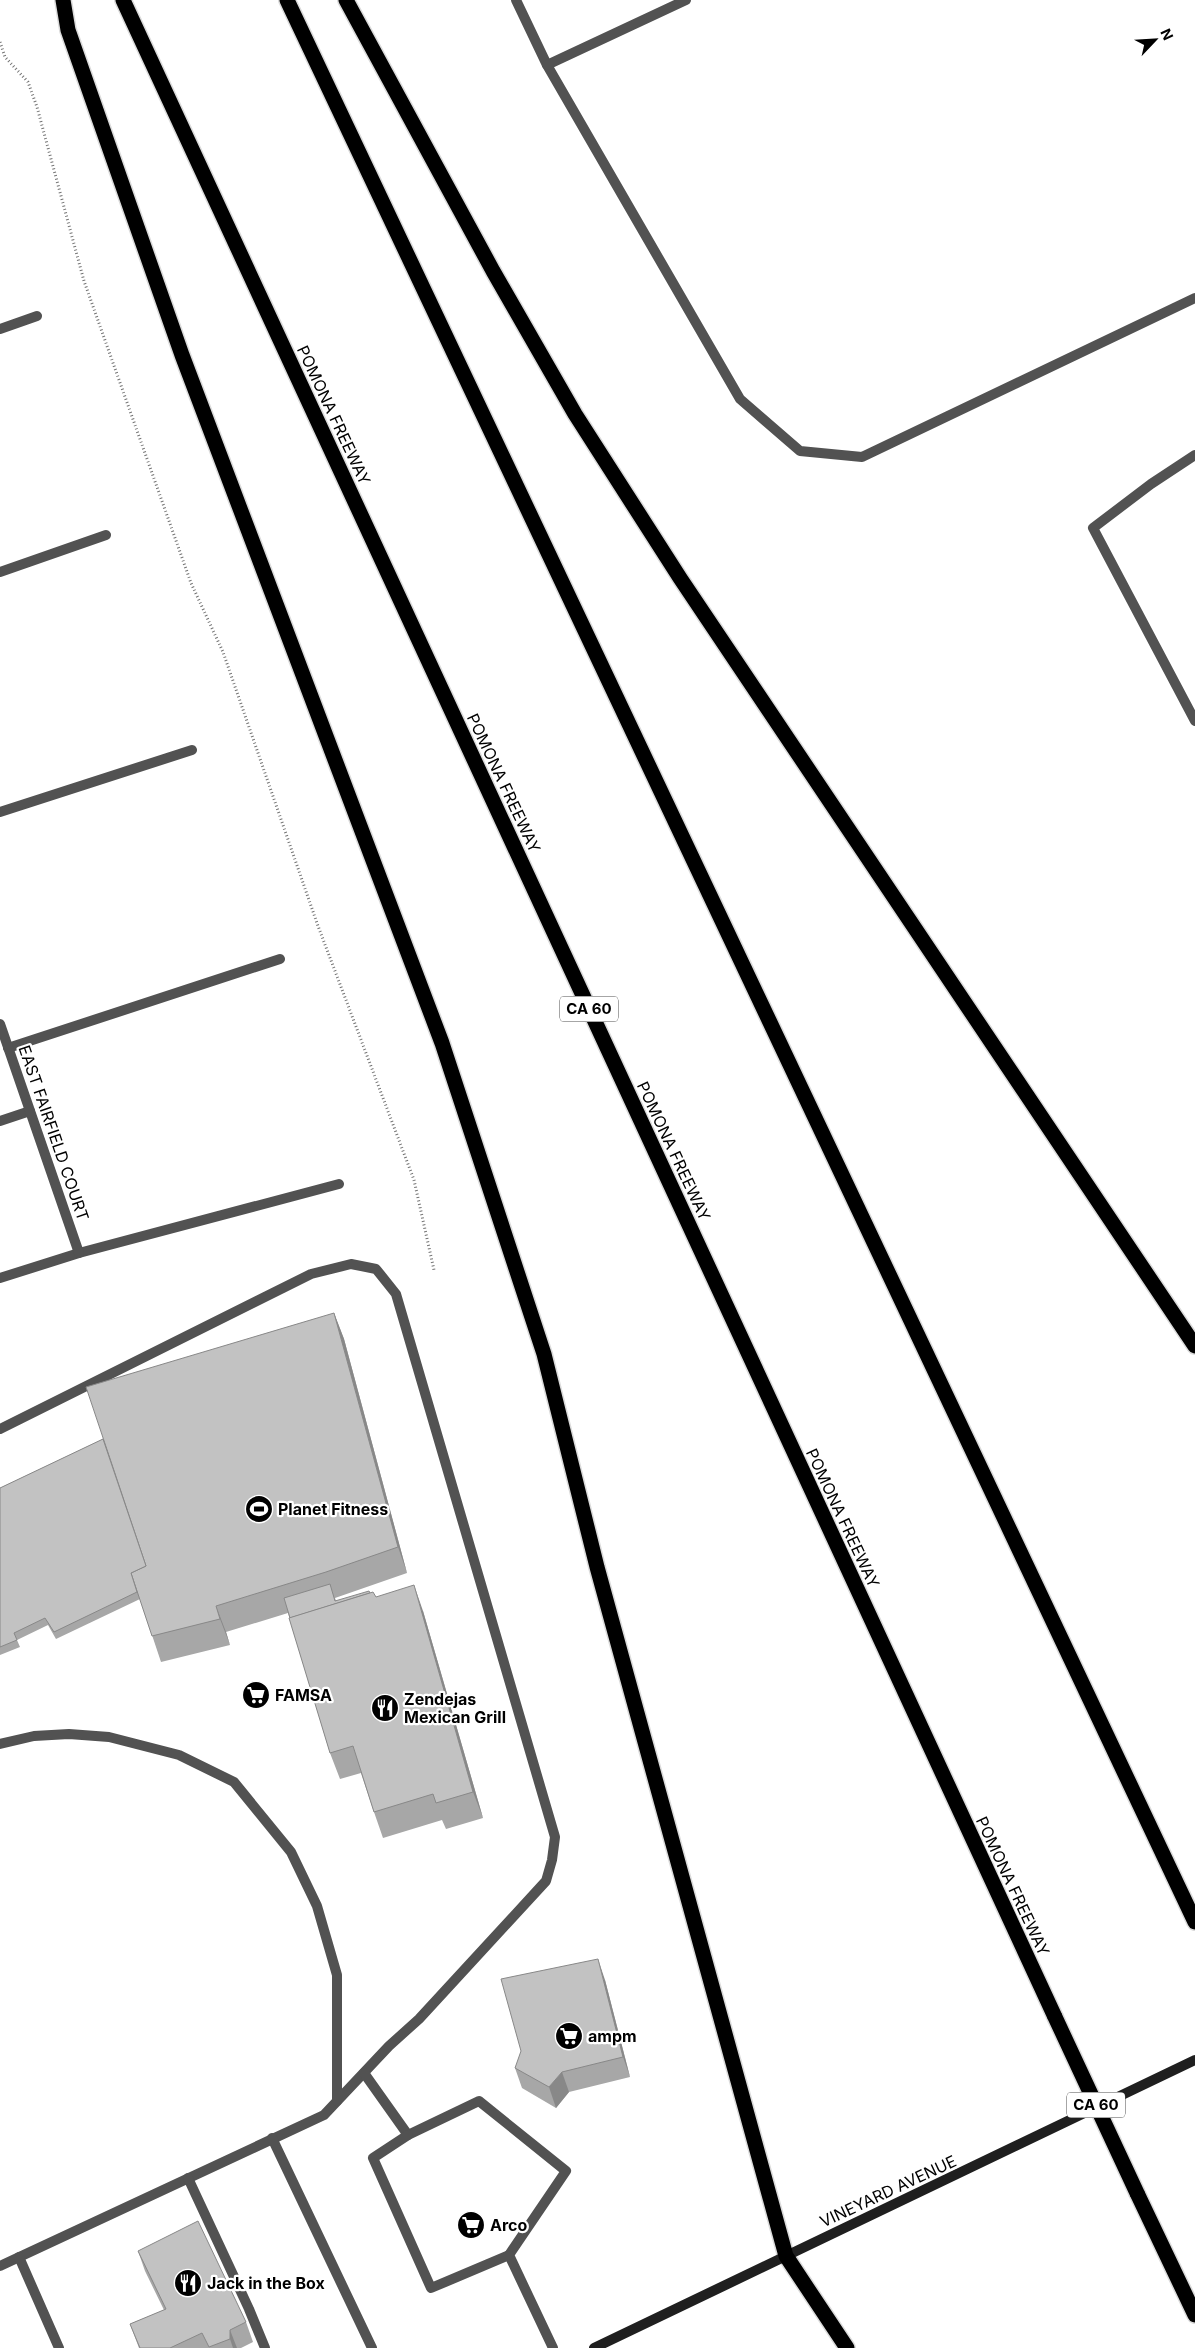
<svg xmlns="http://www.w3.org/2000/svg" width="1195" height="2348" font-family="Inter,sans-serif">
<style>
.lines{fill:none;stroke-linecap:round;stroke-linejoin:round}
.highway-casing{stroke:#dbdbdb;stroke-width:18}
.path{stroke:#747474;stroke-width:3;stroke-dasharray:1 2.5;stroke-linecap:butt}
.lane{stroke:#525252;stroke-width:10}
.street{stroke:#525252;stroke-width:10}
.secondary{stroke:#1f1f1f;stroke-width:10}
.highway{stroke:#000;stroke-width:15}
.highway-bridge-casing{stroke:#dbdbdb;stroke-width:18;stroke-linecap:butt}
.highway-bridge{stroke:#000;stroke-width:15}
.wall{fill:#a7a7a7}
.shaded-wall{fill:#888}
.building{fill:#c2c2c2;stroke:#888}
.labels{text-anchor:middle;stroke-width:4.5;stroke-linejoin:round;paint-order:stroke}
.shield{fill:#fff;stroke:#4c4c4c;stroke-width:1}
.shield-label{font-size:15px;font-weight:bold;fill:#000}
.street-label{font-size:16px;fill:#000;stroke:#fff}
.poi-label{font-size:16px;font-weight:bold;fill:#000;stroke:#fff;text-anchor:start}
</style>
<rect width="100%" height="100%" fill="#fff"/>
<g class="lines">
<!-- highway casing -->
<g class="highway-casing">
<g id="highway">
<path d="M 63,0 L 68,30 L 182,355 L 442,1043 L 544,1354 L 597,1567 L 786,2256 L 847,2348"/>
<path d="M 123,0 L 1055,2017"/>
<path d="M 287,0 L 1195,1922"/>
<path d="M 346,0 L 493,271 L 575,414 L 680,578 L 1195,1346"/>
<path d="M 1137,2193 L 1195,2315"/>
</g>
</g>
<!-- path -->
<path class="path" d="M 0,42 L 5,57 L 28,82 L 37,107 L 84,281 L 191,583 L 223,652 L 318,926 L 414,1180 L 434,1270"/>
<!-- lane -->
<g class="lane">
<path d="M 516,0 L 547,65 L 740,399 L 800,451 L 862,457 L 1195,298"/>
<path d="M 547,65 L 686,0"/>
<path d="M 0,329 L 37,316"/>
<path d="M 1195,455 L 1151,484 L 1093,528 L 1195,721"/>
<path d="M 0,572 L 106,535"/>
<path d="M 0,812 L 192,750"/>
<path d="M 8,1048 L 280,959"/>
<path d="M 0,1121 L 30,1111"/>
<path d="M 0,1278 L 79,1253 L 339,1184"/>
<path d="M 0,1429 L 311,1274 L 351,1264 L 376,1269 L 396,1294 L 555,1837 L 552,1860 L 546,1881 L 419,2019 L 389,2046 L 324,2115 L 0,2266"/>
<path d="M 0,1744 L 34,1736 L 69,1734 L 109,1737 L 179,1755 L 234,1782 L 291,1852 L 317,1906 L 337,1975 L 337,2101"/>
<path d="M 364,2073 L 408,2135 L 479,2101 L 566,2171 L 509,2255 L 553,2348"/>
<path d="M 408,2135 L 373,2158 L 431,2288 L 509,2255"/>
<path d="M 272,2138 L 372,2348"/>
<path d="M 188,2178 L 249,2309 L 265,2348"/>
<path d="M 19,2257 L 59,2348"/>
</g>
<!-- street -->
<path class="street" d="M 0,1024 L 79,1253"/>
<!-- secondary -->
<path class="secondary" d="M 594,2348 L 1195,2060"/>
<!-- highway -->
<use href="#highway" class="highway"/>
<!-- highway-bridge casing -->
<g class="highway-bridge-casing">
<path id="highway-bridge" d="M 1055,2017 L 1137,2193"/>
</g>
<!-- highway-bridge -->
<use href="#highway-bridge" class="highway-bridge"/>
</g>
<!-- wall -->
<g class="wall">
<path d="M 334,1313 L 344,1339 L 407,1573 L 335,1598 L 336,1601 L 370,1593 L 376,1597 L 423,1611 L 483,1818 L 446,1829 L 442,1820 L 383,1838 L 374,1812 L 361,1773 L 340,1779 L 330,1753 L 288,1613 L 226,1632 L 230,1645 L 161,1662 L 140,1599 L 56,1639 L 48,1625 L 17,1640 L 20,1647 L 0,1655 L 0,1488 L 103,1439 Z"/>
<path d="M 605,1980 L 630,2077 L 569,2092 L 556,2108 L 522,2088 L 515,2068 Z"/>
<path d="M 138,2251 L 246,2322 L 253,2342 L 241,2348 L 139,2348 L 130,2324 L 164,2310 L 145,2271 Z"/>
</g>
<!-- shaded-wall -->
<g class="shaded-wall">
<path d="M 334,1313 L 344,1339 L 407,1573 L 398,1547 Z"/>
<path d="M 414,1585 L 423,1611 L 483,1818 L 473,1792 Z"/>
<path d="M 216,1606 L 226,1632 L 230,1645 L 220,1619 Z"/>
<path d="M 598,1959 L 605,1980 L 630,2077 L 623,2057 Z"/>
<path d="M 562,2072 L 569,2092 L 556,2108 L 549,2087 Z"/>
<path d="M 230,2330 L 237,2348 L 233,2348 L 230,2339 Z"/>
</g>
<!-- building -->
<g class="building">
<path d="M 334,1313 L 398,1547 L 326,1572 L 216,1606 L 220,1619 L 152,1636 L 131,1573 L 146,1566 L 86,1387 Z"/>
<path d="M 103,1439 L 146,1566 L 131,1573 L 137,1592 L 54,1632 L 45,1618 L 14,1633 L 17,1640 L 0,1647 L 0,1488 Z"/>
<path d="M 330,1584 L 335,1601 L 369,1591 L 370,1593 L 290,1618 L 284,1598 Z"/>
<path d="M 414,1585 L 473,1792 L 436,1803 L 433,1794 L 374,1812 L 353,1746 L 330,1753 L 289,1618 L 373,1592 L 376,1597 Z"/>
<path d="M 598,1959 L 623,2057 L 562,2072 L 549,2087 L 515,2068 L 521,2051 L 501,1979 Z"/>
<path d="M 198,2221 L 246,2322 L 230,2330 L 230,2339 L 209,2347 L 202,2333 L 170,2348 L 140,2348 L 130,2324 L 166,2309 L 138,2251 Z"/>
</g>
<!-- icons -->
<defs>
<g id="stadium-disc" transform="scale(1.4375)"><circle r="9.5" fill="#000" stroke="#fff"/><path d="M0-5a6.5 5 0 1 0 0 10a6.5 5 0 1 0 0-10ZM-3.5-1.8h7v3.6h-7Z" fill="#fff"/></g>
<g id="supermarket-disc" transform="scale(1.4375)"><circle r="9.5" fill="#000" stroke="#fff"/><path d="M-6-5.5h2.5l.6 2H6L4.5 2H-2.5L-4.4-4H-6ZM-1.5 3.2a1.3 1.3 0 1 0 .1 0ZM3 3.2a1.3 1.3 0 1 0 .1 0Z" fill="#fff"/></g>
<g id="restaurant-disc" transform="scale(1.4375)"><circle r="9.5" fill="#000" stroke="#fff"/><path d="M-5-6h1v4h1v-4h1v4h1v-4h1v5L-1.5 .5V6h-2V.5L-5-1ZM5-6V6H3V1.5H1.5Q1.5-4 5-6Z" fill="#fff"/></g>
</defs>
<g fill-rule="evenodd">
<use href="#stadium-disc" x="259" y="1509"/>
<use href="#supermarket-disc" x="256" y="1695"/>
<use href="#restaurant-disc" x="385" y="1708"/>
<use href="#supermarket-disc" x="569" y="2036"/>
<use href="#supermarket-disc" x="471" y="2225"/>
<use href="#restaurant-disc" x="188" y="2283"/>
</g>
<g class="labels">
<!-- shield labels -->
<g class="shield">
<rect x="560" y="996.5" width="58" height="25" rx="4"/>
<rect x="1067" y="2092.5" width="58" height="25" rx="4"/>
</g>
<g class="shield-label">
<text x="589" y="1014">CA 60</text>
<text x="1096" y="2110">CA 60</text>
</g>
<!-- street labels -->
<g class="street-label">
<text transform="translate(334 415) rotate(65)" y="6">POMONA FREEWAY</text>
<text transform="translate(504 783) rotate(65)" y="6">POMONA FREEWAY</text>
<text transform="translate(54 1133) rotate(71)" y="6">EAST FAIRFIELD COURT</text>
<text transform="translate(674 1151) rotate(65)" y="6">POMONA FREEWAY</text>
<text transform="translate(843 1518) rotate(65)" y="6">POMONA FREEWAY</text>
<text transform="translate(1013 1886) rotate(65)" y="6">POMONA FREEWAY</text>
<text transform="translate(888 2191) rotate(-25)" y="6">VINEYARD AVENUE</text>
</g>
<!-- poi labels -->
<g class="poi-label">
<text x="278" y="1515">Planet Fitness</text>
<text x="275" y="1701">FAMSA</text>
<text x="404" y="1705">Zendejas<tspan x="404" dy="18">Mexican Grill</tspan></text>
<text x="588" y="2042">ampm</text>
<text x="490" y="2231">Arco</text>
<text x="207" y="2289">Jack in the Box</text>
</g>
</g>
<!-- north arrow -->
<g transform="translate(1155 40) rotate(65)" stroke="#ffffff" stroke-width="4" paint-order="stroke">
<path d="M0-4L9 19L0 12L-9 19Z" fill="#000000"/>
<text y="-8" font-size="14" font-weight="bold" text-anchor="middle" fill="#000000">N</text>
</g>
</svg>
